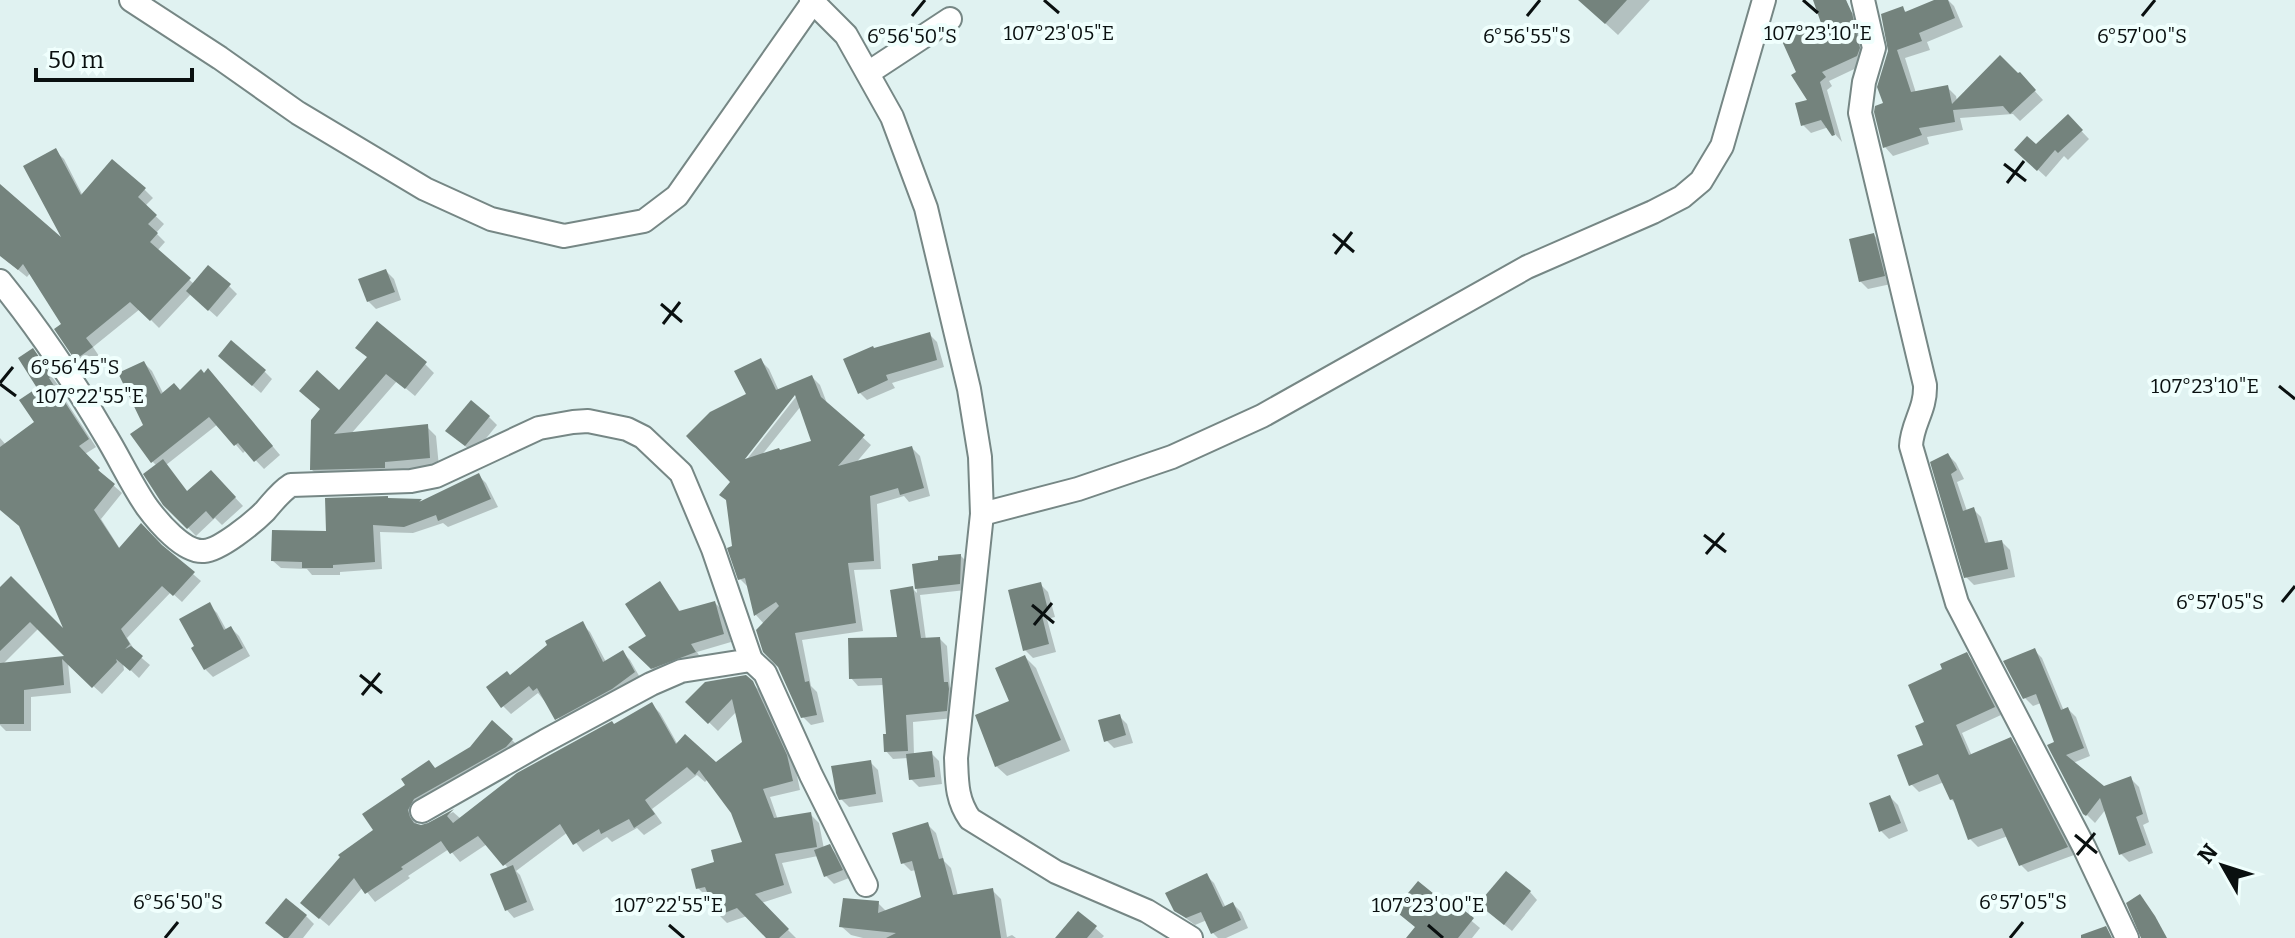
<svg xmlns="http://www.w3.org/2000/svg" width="2295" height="938" font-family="Bitter,serif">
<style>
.shadow{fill:#0003;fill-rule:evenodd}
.building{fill:#74837d;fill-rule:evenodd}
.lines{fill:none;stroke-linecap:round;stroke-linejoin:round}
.street-casing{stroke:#768785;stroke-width:26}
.street{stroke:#fff;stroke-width:22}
.ticks{fill:none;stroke:#0a1010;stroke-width:3}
.ticks-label{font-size:20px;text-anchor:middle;fill:#0a1010;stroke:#f0fffd;stroke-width:8;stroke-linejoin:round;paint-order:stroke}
</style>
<rect width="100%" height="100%" fill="#e0f2f1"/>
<!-- shadow -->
<g class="shadow">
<path d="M 1580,0 L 1650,0 L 1618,35 Z"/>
<path d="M 1815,0 L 1846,0 L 1850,11 L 1857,17 L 1867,57 L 1865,64 L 1829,81 L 1832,86 L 1827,90 L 1842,142 L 1829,127 L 1811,133 L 1803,125 L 1811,101 L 1798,72 L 1823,24 Z"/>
<path d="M 1940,0 L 1948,0 L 1954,6 L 1963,27 L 1927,42 L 1930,50 L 1905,58 L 1916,93 L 1947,87 L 1956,96 L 1957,101 L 2020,75 L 2043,100 L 2020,121 L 2013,114 L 1960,118 L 1963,130 L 1927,137 L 1929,144 L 1893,156 L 1885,147 L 1885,105 L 1902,8 L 1907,13 Z"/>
<path d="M 2068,117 L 2089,139 L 2068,160 L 2064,156 L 2046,177 L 2025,158 Z"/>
<path d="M 55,151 L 64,159 L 83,196 L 144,189 L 153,198 L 145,206 L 164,224 L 156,233 L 165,242 L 157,251 L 194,284 L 229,286 L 237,294 L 217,317 L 191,294 L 159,328 L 140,309 L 93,347 L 99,356 L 84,367 L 76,358 L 64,324 L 31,272 L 27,277 L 0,255 L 0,187 L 67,245 Z"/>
<path d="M 1874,235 L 1882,243 L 1891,284 L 1868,289 L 1860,281 Z"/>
<path d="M 386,271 L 394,279 L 401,300 L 376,309 L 368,301 Z"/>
<path d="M 929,334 L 937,342 L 944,367 L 892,383 L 895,388 L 867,400 L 859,392 L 875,350 Z"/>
<path d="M 33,351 L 58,385 L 56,386 L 96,447 L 85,454 L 105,478 L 122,493 L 101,519 L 120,549 L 164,549 L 201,581 L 182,602 L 171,592 L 127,638 L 137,654 L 150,665 L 139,678 L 123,663 L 124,670 L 102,694 L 68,663 L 71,693 L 31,697 L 31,731 L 6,731 L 0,725 L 0,590 L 69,636 L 21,527 L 0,498 L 0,438 L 6,445 L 37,422 L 39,388 ZM 39,628 L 68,658 L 2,665 Z"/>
<path d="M 368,358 L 425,364 L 434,373 L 415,396 L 397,381 L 350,435 L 427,427 L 436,436 L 439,467 L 322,479 L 312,470 L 339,392 Z"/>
<path d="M 761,361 L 769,369 L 779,391 L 812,377 L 820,385 L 828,406 L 871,445 L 855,464 L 912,448 L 920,456 L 930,496 L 909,502 L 904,496 L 877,504 L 881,569 L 854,570 L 863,631 L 802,640 L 811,686 L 817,692 L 824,722 L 811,725 L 803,717 L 764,624 L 756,615 L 748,587 L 740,579 L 734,548 L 732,482 L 748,395 ZM 794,393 L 799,393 L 740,468 L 737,466 ZM 801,406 L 814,443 L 761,456 Z"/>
<path d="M 144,363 L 152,371 L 164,395 L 180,392 L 216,379 L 280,455 L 264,469 L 246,450 L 243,453 L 218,424 L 166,465 L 188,493 L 211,472 L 243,506 L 222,525 L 215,518 L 196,536 L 164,503 L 157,466 L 152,461 L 145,425 Z"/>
<path d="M 228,364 L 264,371 L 272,379 L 261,393 Z"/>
<path d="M 489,417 L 497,425 L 474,453 L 456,439 Z"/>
<path d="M 1948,455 L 1956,463 L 1964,479 L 1957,482 L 1967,511 L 1973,509 L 1981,517 L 1989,544 L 2002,542 L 2010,550 L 2015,577 L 1974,585 L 1966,577 Z"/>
<path d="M 479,476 L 486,483 L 498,507 L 448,527 L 443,523 L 413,533 L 380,532 L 382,569 L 340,572 L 340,575 L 312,575 L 307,569 L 281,568 L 273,561 L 389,500 L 421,501 L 422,503 Z"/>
<path d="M 961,556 L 967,562 L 966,590 L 920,595 L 926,640 L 940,639 L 947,646 L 950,687 L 955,691 L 954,718 L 913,722 L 914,755 L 931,753 L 939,761 L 942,784 L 919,787 L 911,779 L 908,758 L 893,759 L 886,751 L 888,736 L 884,685 L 858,686 L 851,678 L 899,639 L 912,588 L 917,593 L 914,566 Z"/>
<path d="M 659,584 L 667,592 L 681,613 L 715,603 L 723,611 L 731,642 L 697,652 L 702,660 L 660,676 L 631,647 L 649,637 Z"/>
<path d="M 1040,584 L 1048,592 L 1055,617 L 1047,619 L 1056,652 L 1033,658 L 1025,650 Z"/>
<path d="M 209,605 L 217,613 L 227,631 L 231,628 L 239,636 L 250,656 L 213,677 L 205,669 L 197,647 Z"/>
<path d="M 582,624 L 590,632 L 606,662 L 622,652 L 630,660 L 642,681 L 565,726 L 538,693 L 511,714 L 503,706 L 511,677 Z"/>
<path d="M 2034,650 L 2042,658 L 2064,711 L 2068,709 L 2076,717 L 2090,756 L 2073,763 L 2104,788 L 2131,779 L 2139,787 L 2149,822 L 2143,825 L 2153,853 L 2129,862 L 2121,854 L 2106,809 L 2095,823 L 2087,815 L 2050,746 L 2056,743 L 2041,703 L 2033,706 L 2025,698 Z"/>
<path d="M 1966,654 L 1974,662 L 2001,715 L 1962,733 L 1972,756 L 2010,739 L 2018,747 L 2074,855 L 2028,872 L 2021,865 L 2008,836 L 1978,847 L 1970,839 L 1958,806 L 1951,799 L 1944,782 L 1919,792 L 1911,784 L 1926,746 L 1927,723 L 1945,670 Z"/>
<path d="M 1025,657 L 1036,668 L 1070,751 L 1007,776 L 996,766 Z"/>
<path d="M 746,677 L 761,692 L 795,766 L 800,790 L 770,797 L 778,820 L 810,814 L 819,823 L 824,849 L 829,846 L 837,855 L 849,878 L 834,884 L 826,876 L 818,856 L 782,863 L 792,893 L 761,903 L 796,938 L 769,938 L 747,916 L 727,923 L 719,915 L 711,895 L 707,897 L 698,888 L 717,864 L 744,843 L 732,812 L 708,779 L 705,782 L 697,775 L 652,809 L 662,823 L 644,835 L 637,828 L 612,842 L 607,837 L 583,852 L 568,832 L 516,871 L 520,875 L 534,910 L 514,918 L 507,910 L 509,869 L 487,844 L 460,862 L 449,849 L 408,876 L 410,878 L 375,902 L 363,887 L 329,926 L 311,911 L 376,831 L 436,770 L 512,740 L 520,748 L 416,820 L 417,826 L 429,825 L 453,812 L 461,819 L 652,705 L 660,713 L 678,745 L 716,765 L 744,743 L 737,711 L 718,731 L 688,702 Z"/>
<path d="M 1119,716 L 1127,724 L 1133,743 L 1114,748 L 1106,740 Z"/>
<path d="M 870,762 L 878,770 L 883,802 L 849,807 L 841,799 Z"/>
<path d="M 1890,797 L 1898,805 L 1908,831 L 1889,839 L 1881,831 Z"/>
<path d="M 927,824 L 936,833 L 944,861 L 951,868 L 958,896 L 992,890 L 1001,899 L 1007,937 L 1012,935 L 1016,938 L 863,938 L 851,935 L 842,927 L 878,903 L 887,912 L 923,898 L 916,870 L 911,871 L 903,863 Z"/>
<path d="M 1206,875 L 1214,883 L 1226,908 L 1233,904 L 1241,912 L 1248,928 L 1226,938 L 1218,938 L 1213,933 L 1207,920 L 1195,925 L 1175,910 Z"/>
<path d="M 1530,892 L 1537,900 L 1512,931 L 1489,912 Z"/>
<path d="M 1443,897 L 1480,928 L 1472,938 L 1409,938 Z"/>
<path d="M 306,916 L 314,924 L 303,938 L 285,938 Z"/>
<path d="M 1095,928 L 1104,936 L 1102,938 L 1058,938 Z"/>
</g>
<!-- building -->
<g class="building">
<path d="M 1578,0 L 1627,0 L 1605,24 Z"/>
<path d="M 1813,0 L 1846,0 L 1852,13 L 1860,48 L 1857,56 L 1822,72 L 1826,77 L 1820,82 L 1835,135 L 1832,136 L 1821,120 L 1801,126 L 1795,103 L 1807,100 L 1791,75 L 1796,72 L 1782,41 L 1821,23 Z"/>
<path d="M 1934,0 L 1948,0 L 1955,18 L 1919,33 L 1922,41 L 1897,50 L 1911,92 L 1948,85 L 1952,104 L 2000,55 L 2018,73 L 2020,72 L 2036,90 L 2010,114 L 2003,106 L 1953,110 L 1955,122 L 1919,128 L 1922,135 L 1883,148 L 1874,112 L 1875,106 L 1883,103 L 1877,87 L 1888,51 L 1881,14 L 1903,6 L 1905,12 Z"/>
<path d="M 2068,114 L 2083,130 L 2058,153 L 2055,150 L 2037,171 L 2014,150 L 2027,136 L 2036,144 Z"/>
<path d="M 56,148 L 81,195 L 112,159 L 146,188 L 138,197 L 157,215 L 148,224 L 158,233 L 150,242 L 191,278 L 150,321 L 130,302 L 86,338 L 93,347 L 75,360 L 54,329 L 61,324 L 23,264 L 18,270 L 0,256 L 0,184 L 61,237 L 23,166 Z"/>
<path d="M 1874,233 L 1885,276 L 1859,282 L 1849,239 Z"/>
<path d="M 208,265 L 231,284 L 208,311 L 186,291 Z"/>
<path d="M 386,269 L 395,292 L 367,302 L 358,279 Z"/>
<path d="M 377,321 L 427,362 L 405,389 L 386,374 L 334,434 L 428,424 L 430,458 L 385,462 L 385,468 L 310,470 L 311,420 L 320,409 L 299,391 L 317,370 L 339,390 L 367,357 L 355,348 Z"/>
<path d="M 930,332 L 937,360 L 886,375 L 888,380 L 858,394 L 843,359 L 873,346 L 874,348 Z"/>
<path d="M 231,340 L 266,370 L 252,386 L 218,356 Z"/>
<path d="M 33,348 L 52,376 L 49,378 L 89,439 L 79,446 L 100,468 L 98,470 L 115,484 L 94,510 L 119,548 L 141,523 L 162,545 L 195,572 L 173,596 L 162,586 L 121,629 L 130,644 L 125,649 L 131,646 L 143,656 L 130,671 L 116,659 L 117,662 L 92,688 L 62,659 L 64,685 L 24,690 L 24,724 L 0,724 L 0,663 L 64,656 L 30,622 L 0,651 L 0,587 L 11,576 L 63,628 L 19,526 L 0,510 L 0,447 L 34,422 L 19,400 L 37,388 L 18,358 Z"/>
<path d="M 761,358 L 776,390 L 812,375 L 821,397 L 865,435 L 838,466 L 912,446 L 924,488 L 900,495 L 898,488 L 870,496 L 874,561 L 848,563 L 856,623 L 795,633 L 805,682 L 809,681 L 817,715 L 801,718 L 778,667 L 763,652 L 756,630 L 779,606 L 776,602 L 754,616 L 745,578 L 738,580 L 727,548 L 732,546 L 726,500 L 719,495 L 730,482 L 686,436 L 710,412 L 746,394 L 734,371 ZM 795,395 L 811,441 L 780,450 L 779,448 L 745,459 Z"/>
<path d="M 144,361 L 161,394 L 174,383 L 180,390 L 201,369 L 204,373 L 208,368 L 273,446 L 254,462 L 238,443 L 234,446 L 209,417 L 151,463 L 130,434 L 143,425 L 118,373 Z"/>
<path d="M 471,400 L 490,416 L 465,446 L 445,431 Z"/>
<path d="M 1948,453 L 1957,470 L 1951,474 L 1963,511 L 1974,507 L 1985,543 L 2002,540 L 2008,569 L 1964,578 L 1930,462 Z"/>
<path d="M 163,459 L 187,491 L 211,470 L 236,497 L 213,519 L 206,511 L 187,529 L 163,505 L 143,474 Z"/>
<path d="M 479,473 L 491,499 L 438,521 L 436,515 L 404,527 L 373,525 L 375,562 L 333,565 L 333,568 L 302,568 L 302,562 L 271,561 L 272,530 L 326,531 L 325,498 L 388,496 L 388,498 L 422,499 L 419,502 Z"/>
<path d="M 961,554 L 960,584 L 915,589 L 912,564 L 938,560 L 938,556 Z"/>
<path d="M 660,581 L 679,611 L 715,601 L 724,634 L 691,644 L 696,652 L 651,669 L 628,647 L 646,636 L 625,604 Z"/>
<path d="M 1041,582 L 1048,610 L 1041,612 L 1049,644 L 1023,651 L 1008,590 Z"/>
<path d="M 913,586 L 921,638 L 940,637 L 944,682 L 948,682 L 949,689 L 947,711 L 906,715 L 908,751 L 884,752 L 883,734 L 886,734 L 882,678 L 849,679 L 848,638 L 897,637 L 890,590 Z"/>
<path d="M 210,602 L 224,630 L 231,626 L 243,648 L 204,670 L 191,648 L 194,646 L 179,619 Z"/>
<path d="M 583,621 L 603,662 L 623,650 L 635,672 L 612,689 L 555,720 L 537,688 L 533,691 L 529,686 L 501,708 L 486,687 L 507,671 L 510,675 L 547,645 L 545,641 Z"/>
<path d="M 2035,648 L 2061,710 L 2068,707 L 2084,748 L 2066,755 L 2104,786 L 2131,776 L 2143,814 L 2136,817 L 2146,845 L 2119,855 L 2100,798 L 2086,816 L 2083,814 L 2047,745 L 2054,742 L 2036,694 L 2023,699 L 2003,661 Z"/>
<path d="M 1967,652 L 1995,707 L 1956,725 L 1969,755 L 2011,737 L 2068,847 L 2019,866 L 2002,828 L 1968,840 L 1953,799 L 1950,800 L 1938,774 L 1909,786 L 1897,755 L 1923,745 L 1915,726 L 1924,722 L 1908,685 L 1942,669 L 1940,664 Z"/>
<path d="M 1025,655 L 1061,740 L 995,767 L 975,715 L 1009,701 L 995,668 Z"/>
<path d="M 746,675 L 753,681 L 787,755 L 793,781 L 763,789 L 774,818 L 811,812 L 817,847 L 775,854 L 784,885 L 755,894 L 789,929 L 779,938 L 766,938 L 737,908 L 717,916 L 705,887 L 696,889 L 691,869 L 714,862 L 711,850 L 742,842 L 731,813 L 699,770 L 695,775 L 687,767 L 645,800 L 655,814 L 634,828 L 629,819 L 601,834 L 599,829 L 573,845 L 560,824 L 503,866 L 478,836 L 450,854 L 441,841 L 401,867 L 403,869 L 365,894 L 354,878 L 319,919 L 300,903 L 340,857 L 338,855 L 373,830 L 362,814 L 405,785 L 401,779 L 429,760 L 435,768 L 470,747 L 492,720 L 513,739 L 506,747 L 414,799 L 408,810 L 410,817 L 414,823 L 421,825 L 428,823 L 454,809 L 447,816 L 453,823 L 517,773 L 612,721 L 614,724 L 652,702 L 676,744 L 685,734 L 716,762 L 742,742 L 732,699 L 708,724 L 685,702 L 705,682 Z"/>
<path d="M 1120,714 L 1126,735 L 1104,742 L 1098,720 Z"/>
<path d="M 932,751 L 935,777 L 909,780 L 906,754 Z"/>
<path d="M 871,760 L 876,794 L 839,800 L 836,793 L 831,766 Z"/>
<path d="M 1890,795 L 1901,823 L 1879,832 L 1869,803 Z"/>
<path d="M 928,822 L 939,859 L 943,858 L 953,895 L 993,888 L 1001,938 L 886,938 L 896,933 L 839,927 L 843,898 L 879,901 L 878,913 L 921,897 L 912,861 L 901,864 L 892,833 Z"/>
<path d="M 830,844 L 843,870 L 824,877 L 814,850 Z"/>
<path d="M 513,865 L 527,902 L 505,911 L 490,874 Z"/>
<path d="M 1506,871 L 1531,891 L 1504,925 L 1478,904 Z"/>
<path d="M 1207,873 L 1223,907 L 1233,902 L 1241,920 L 1211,934 L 1201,912 L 1186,918 L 1174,911 L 1165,893 Z"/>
<path d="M 1418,881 L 1439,898 L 1443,894 L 1474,918 L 1458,938 L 1406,938 L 1415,927 L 1394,910 Z"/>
<path d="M 2140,894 L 2155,916 L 2167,938 L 2141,938 L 2126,903 Z"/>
<path d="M 286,898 L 307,915 L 288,938 L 284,938 L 265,923 Z"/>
<path d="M 1078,911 L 1097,926 L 1087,938 L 1055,938 Z"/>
<path d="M 2106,926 L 2112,938 L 2081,938 L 2081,935 Z"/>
</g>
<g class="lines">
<!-- street casing -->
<g class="street-casing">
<g id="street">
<path d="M 131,0 L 220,58 L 298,113 L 425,189 L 491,219 L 564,236 L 644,221 L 677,196 L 813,2"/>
<path d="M 811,0 L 846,35 L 892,117 L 926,208 L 969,389 L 980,457 L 982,514 L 956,758 C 957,781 956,799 970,819 L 1056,872 L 1147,911 L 1191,938"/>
<path d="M 1863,0 L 1874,48 L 1864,82 L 1860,113 L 1925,385 C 1926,410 1912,423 1911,446 L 1957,603 L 2084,847 L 2127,938"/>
<path d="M 868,73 L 950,19"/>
<path d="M 0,281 C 38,328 73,380 104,433 C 119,457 131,484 147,507 C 158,522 184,553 204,551 C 220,550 253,523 265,511 C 273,502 280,492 291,485 L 411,481 L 436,476 L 539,428 L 573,422 L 588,421 L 627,429 L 643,437 L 681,473 L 713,549 L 751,660 L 681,671 L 651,684 L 545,741 L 422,811"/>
<path d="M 982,514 L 1078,489 L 1172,457 L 1262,416 L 1527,267 L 1653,212 L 1682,197 L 1701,181 L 1722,146 L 1764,0"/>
<path d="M 751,660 L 765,673 L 811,775 L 866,885"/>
</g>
</g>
<!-- street -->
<use href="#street" class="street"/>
</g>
<!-- ticks -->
<path class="ticks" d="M 1044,0 L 1059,13M 1803,0 L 1818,13M 912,16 L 925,0M 1527,16 L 1540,0M 2142,16 L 2155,0M 2004,164 L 2026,181M 2007,183 L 2024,161M 1333,234 L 1354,252M 1335,254 L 1352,232M 661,304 L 682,322M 663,324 L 680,302M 0,383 L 13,367M 0,384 L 16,396M 2279,386 L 2295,399M 1704,535 L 1726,552M 1706,554 L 1724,533M 2282,602 L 2295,586M 1032,605 L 1054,623M 1034,625 L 1052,603M 360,675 L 382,693M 362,695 L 380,673M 2075,835 L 2097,853M 2077,855 L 2095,833M 669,925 L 684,938M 1428,925 L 1443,938M 165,938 L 178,922M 2010,938 L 2023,922"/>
<g class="ticks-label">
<text x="1059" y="40">107°23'05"E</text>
<text x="1818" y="40">107°23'10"E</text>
<text x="912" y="43">6°56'50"S</text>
<text x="1527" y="43">6°56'55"S</text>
<text x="2142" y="43">6°57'00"S</text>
<text x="75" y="374">6°56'45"S</text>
<text x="2205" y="393">107°23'10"E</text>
<text x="90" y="403">107°22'55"E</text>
<text x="2220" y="609">6°57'05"S</text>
<text x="178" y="909">6°56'50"S</text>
<text x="2023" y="909">6°57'05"S</text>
<text x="669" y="912">107°22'55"E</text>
<text x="1428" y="912">107°23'00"E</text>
</g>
<!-- north arrow -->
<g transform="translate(2223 866) rotate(309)" stroke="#f0fffd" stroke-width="6" paint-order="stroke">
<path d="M0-6L14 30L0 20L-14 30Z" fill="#0a1010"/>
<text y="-12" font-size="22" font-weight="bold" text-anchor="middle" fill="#0a1010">N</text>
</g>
<!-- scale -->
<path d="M36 68v12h156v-12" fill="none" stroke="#0a1010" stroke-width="4"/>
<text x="48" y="68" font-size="24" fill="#0a1010" stroke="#f0fffd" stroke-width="6" paint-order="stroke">50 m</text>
</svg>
